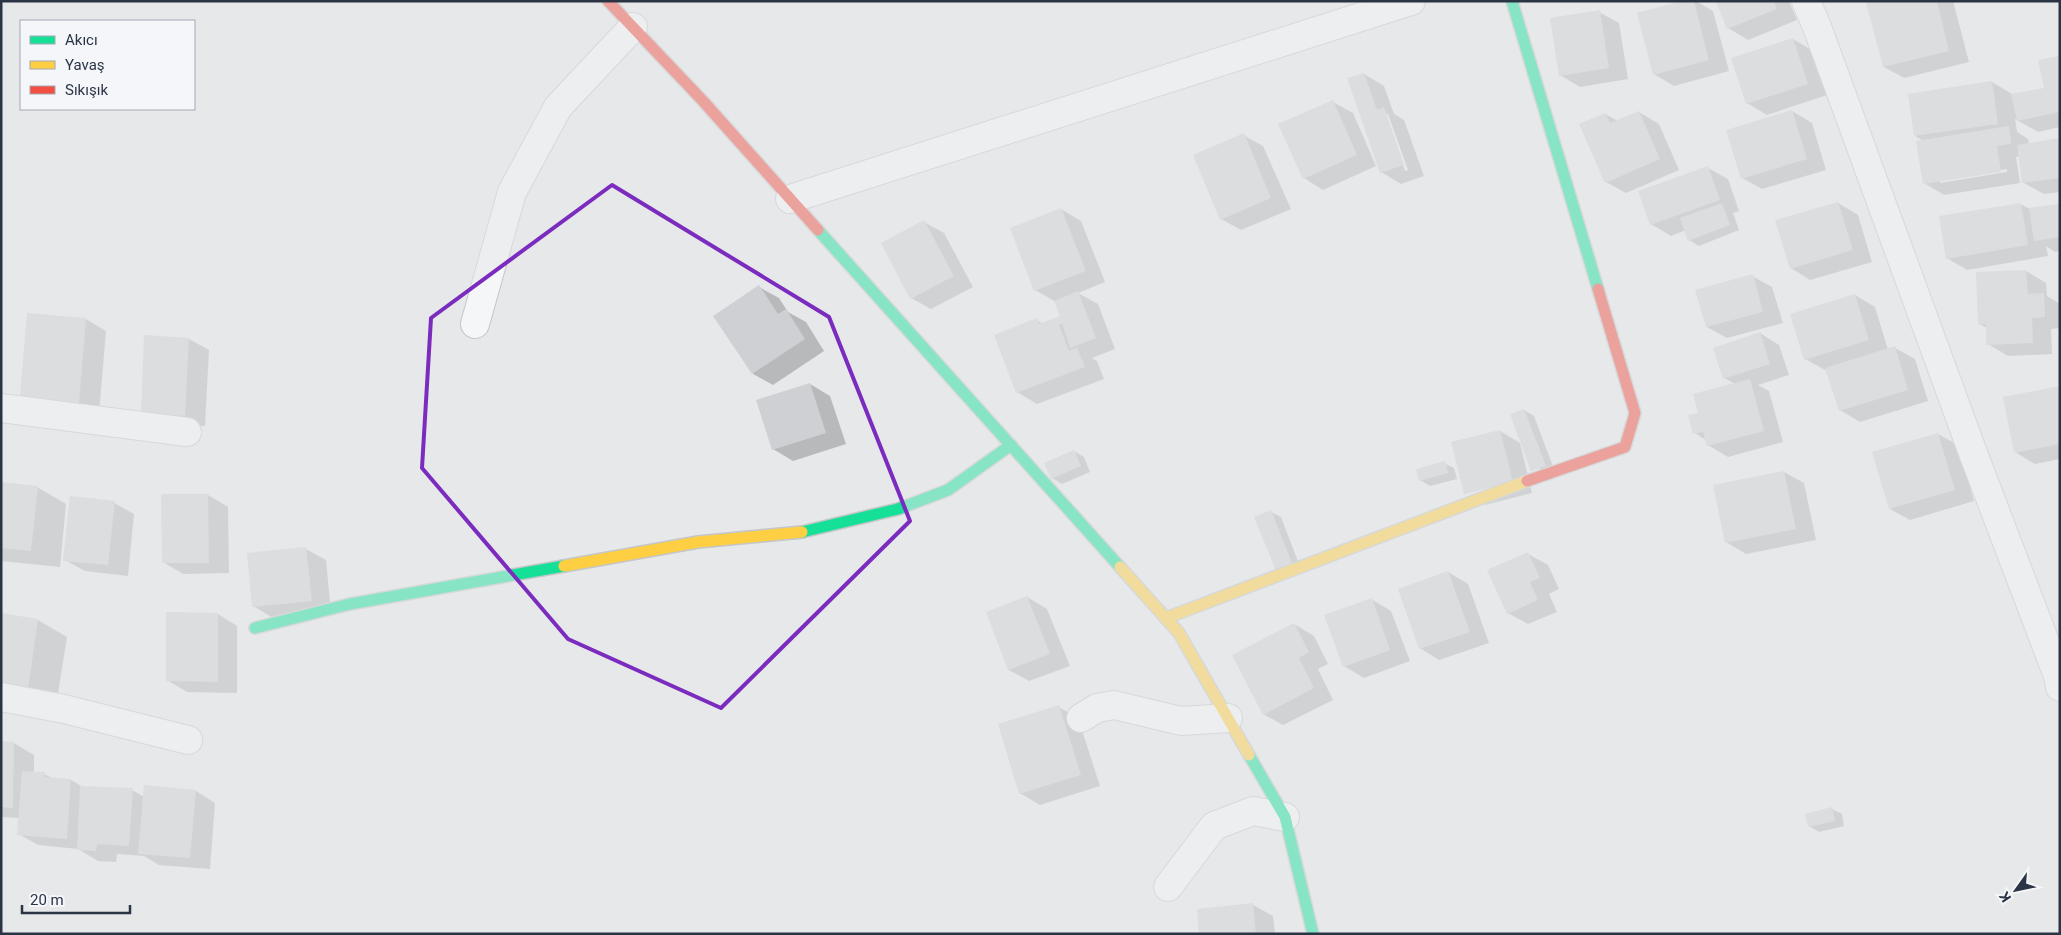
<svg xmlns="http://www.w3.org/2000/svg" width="2061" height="935" font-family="Roboto,sans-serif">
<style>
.shadow{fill:#0003;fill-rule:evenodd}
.building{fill:#ced0d3}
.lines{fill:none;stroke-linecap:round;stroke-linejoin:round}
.street-casing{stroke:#c4c6c8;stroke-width:30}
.fast-casing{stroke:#c4c6c8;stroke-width:14}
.slow-casing{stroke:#c4c6c8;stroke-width:14}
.jam-casing{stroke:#c4c6c8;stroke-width:14}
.street{stroke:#f5f6f7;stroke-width:28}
.fast{stroke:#16e098;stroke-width:11}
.slow{stroke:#ffcf43;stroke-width:11}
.jam{stroke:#f24e42;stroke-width:11}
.marked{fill:none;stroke:#7b2cbf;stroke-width:4;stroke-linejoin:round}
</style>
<rect width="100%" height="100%" fill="#e6e8ea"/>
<!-- shadow -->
<g class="shadow">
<path d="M 1686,1 L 1696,1 L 1713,11 L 1729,71 L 1674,86 L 1654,74 Z"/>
<path d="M 1717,1 L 1789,1 L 1797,20 L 1748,40 L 1728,28 Z"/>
<path d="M 1875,1 L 1953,1 L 1969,62 L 1904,78 L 1884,67 L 1868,3 Z"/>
<path d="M 1599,12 L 1619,23 L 1628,79 L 1580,87 L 1560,75 Z"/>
<path d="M 1793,39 L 1813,51 L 1827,95 L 1767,115 L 1747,103 Z"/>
<path d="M 2060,57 L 2060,127 L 2038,132 L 2015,119 L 2017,132 L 2028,139 L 2029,144 L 2060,140 L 2060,192 L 2044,194 L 2024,183 L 2020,156 L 2016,157 L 2020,183 L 1944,195 L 1924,183 L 1924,141 L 1915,136 L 1992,82 L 2012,94 L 2045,89 ZM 2007,169 L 2007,172 L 1940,183 L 1940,180 Z"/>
<path d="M 1364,74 L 1384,86 L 1394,114 L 1404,120 L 1424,176 L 1401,184 L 1381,172 ZM 1385,114 L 1388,114 L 1408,170 L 1405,171 Z"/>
<path d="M 1333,102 L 1353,113 L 1376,166 L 1323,190 L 1304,178 Z"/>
<path d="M 1792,111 L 1812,123 L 1826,170 L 1762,189 L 1742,178 Z"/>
<path d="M 1639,112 L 1659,124 L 1679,170 L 1626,193 L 1606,182 L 1605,114 L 1618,121 Z"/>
<path d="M 1243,135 L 1263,146 L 1291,209 L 1241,230 L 1221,219 Z"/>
<path d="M 1708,168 L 1728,179 L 1739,211 L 1733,213 L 1739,230 L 1699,246 L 1689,240 L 1686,230 L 1671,236 L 1651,224 Z"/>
<path d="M 1838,203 L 1858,215 L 1872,262 L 1810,280 L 1791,268 Z"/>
<path d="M 2020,204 L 2030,209 L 2060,205 L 2060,251 L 2055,252 L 2046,246 L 2048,256 L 1967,270 L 1947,258 Z"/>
<path d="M 1061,209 L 1081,221 L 1105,282 L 1078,293 L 1098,304 L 1115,349 L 1092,358 L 1097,361 L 1104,379 L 1037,404 L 1017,392 L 1037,320 L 1043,324 L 1062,317 L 1056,302 L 1035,290 Z"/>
<path d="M 924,222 L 944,233 L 973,287 L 931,309 L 911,298 Z"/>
<path d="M 2026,271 L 2046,283 L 2047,296 L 2060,304 L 2060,328 L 2051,329 L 2052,354 L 2008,356 L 1988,344 L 1987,328 L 1979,324 Z"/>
<path d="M 1752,276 L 1772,287 L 1783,323 L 1727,338 L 1707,327 Z"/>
<path d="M 759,287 L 779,298 L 788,312 L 806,322 L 824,351 L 773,385 L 753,374 Z"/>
<path d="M 1855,295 L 1875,307 L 1888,350 L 1895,348 L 1915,359 L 1928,401 L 1860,422 L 1840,410 L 1827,370 L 1825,370 L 1805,359 Z"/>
<path d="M 28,314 L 86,319 L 106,331 L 99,414 L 21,397 Z"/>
<path d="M 1760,333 L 1779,345 L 1789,375 L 1758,385 L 1769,391 L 1783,442 L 1728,457 L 1708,445 L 1707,441 L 1695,433 L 1699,414 L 1735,384 L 1724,378 Z"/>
<path d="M 189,339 L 209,350 L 205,426 L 162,424 L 142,413 Z"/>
<path d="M 810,384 L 830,396 L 846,444 L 793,461 L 773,449 Z"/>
<path d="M 2060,387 L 2060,459 L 2035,464 L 2015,452 Z"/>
<path d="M 1524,410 L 1534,416 L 1555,472 L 1542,476 Z"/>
<path d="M 1500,431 L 1520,443 L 1532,493 L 1485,505 Z"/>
<path d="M 1938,434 L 1958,445 L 1974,501 L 1910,520 L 1890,509 Z"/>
<path d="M 1074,451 L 1084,457 L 1090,472 L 1062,484 L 1052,478 Z"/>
<path d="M 1444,463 L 1454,468 L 1457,479 L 1430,486 L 1420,480 Z"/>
<path d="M 1784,472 L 1804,483 L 1816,540 L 1746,554 L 1726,542 L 1714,486 Z"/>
<path d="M 1,484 L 37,487 L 66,504 L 60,567 L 1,561 Z"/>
<path d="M 208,495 L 228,507 L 229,573 L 183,574 L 163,562 L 162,496 Z"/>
<path d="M 114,503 L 134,514 L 128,576 L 85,571 L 65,560 Z"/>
<path d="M 1271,512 L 1281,517 L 1302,572 L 1288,578 Z"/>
<path d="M 306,549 L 326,560 L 331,612 L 273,618 L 253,606 Z"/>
<path d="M 1528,554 L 1548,565 L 1559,589 L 1549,594 L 1557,612 L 1528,624 L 1508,613 Z"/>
<path d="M 1448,572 L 1468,584 L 1489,643 L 1439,660 L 1420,648 Z"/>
<path d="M 1027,597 L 1047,609 L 1070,666 L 1029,681 L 1009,670 L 988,613 Z"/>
<path d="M 1371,599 L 1391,611 L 1410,661 L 1364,678 L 1344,666 Z"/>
<path d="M 218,614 L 237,626 L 237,693 L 187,692 L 167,680 Z"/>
<path d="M 38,620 L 67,637 L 56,706 L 1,697 Z"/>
<path d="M 1294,624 L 1314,636 L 1328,664 L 1318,669 L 1333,700 L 1283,725 L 1263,714 Z"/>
<path d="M 1059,707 L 1078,718 L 1100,786 L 1040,805 L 1020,793 Z"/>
<path d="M 1,743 L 14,743 L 34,755 L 34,773 L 44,774 L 54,779 L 71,780 L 83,787 L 132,790 L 144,797 L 196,791 L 215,803 L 210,869 L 159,865 L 144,856 L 117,854 L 116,862 L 98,861 L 78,849 L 38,845 L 19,834 L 20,818 L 1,817 Z"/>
<path d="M 1832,809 L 1842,814 L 1844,826 L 1819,832 L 1809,826 Z"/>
<path d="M 1253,905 L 1273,916 L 1275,934 L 1201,934 Z"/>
</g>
<!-- building -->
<g class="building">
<path d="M 1681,1 L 1694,1 L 1709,60 L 1653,75 L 1637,13 Z"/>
<path d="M 1716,1 L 1774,1 L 1777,9 L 1727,29 Z"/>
<path d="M 1937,1 L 1949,51 L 1883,67 L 1866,2 Z"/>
<path d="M 1600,10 L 1609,68 L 1559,76 L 1550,18 Z"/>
<path d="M 1793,38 L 1808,84 L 1746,104 L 1731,58 Z"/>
<path d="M 2060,56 L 2060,112 L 2017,121 L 2011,94 L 2044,88 L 2038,60 Z"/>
<path d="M 1364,73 L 1377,110 L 1384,107 L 1404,165 L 1380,173 L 1347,78 Z"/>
<path d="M 1992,81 L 1998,124 L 1914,136 L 1908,94 Z"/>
<path d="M 1333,100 L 1357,155 L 1303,179 L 1278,124 Z"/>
<path d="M 1792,110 L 1807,159 L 1741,179 L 1726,130 Z"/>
<path d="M 1639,111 L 1660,159 L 1605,183 L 1579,124 L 1605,113 L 1610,123 Z"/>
<path d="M 2009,126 L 2011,144 L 1997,146 L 2001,172 L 1923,184 L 1916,141 Z"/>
<path d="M 1244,133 L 1271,198 L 1220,220 L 1193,155 Z"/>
<path d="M 2060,138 L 2060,178 L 2022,183 L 2017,145 Z"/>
<path d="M 1708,166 L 1720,200 L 1650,225 L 1638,191 Z"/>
<path d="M 1838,202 L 1853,250 L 1790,269 L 1775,220 Z"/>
<path d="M 1722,203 L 1730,225 L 1688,241 L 1680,218 Z"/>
<path d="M 2021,203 L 2028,245 L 1946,259 L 1939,216 Z"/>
<path d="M 2060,204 L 2060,237 L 2034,241 L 2029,208 Z"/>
<path d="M 1061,208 L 1086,271 L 1034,291 L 1010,228 Z"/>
<path d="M 924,220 L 954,276 L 910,299 L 881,243 Z"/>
<path d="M 2026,270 L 2028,294 L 2044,293 L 2045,317 L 2032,318 L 2033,343 L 1986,345 L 1986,324 L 1978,325 L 1976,272 Z"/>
<path d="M 1753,274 L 1763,312 L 1706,327 L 1695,290 Z"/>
<path d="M 759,285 L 778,314 L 786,309 L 805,339 L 752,374 L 713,316 Z"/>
<path d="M 1078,291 L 1096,338 L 1070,348 L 1062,323 L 1059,325 L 1069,351 L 1077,348 L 1085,367 L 1016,393 L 994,335 L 1037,318 L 1039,324 L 1060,316 L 1054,301 Z"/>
<path d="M 1855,294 L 1869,340 L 1804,360 L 1790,314 Z"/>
<path d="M 27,313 L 86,318 L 79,403 L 20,397 Z"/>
<path d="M 1760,332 L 1770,364 L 1723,379 L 1713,348 Z"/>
<path d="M 144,335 L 189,338 L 185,416 L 141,413 Z"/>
<path d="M 1895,346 L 1908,390 L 1839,411 L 1825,368 Z"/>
<path d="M 1750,379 L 1764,431 L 1707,446 L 1703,432 L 1693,434 L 1688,415 L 1698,413 L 1693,394 Z"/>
<path d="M 810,383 L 826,433 L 772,450 L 756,400 Z"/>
<path d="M 2060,386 L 2060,444 L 2014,453 L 2003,397 Z"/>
<path d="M 1524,409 L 1546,466 L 1531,471 L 1510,414 Z"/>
<path d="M 1500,430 L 1513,482 L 1464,494 L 1451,442 Z"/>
<path d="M 1938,433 L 1955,490 L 1889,509 L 1872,452 Z"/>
<path d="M 1074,450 L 1081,466 L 1051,479 L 1044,463 Z"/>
<path d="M 1445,461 L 1448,473 L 1419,481 L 1416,469 Z"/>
<path d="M 1784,471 L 1796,529 L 1725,543 L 1713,485 Z"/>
<path d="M 1,482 L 38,486 L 31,551 L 1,548 Z"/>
<path d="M 161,494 L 208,494 L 209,563 L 162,563 Z"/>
<path d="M 70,496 L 115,501 L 108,565 L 63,561 Z"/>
<path d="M 1271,510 L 1293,566 L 1277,573 L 1254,517 Z"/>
<path d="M 306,547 L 312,601 L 252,607 L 247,553 Z"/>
<path d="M 1528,552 L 1540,578 L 1530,582 L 1538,600 L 1507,614 L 1487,570 Z"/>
<path d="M 1448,571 L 1470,632 L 1419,649 L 1398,589 Z"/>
<path d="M 1027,596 L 1050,654 L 1008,670 L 986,612 Z"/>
<path d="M 1372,598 L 1390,650 L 1343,667 L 1324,615 Z"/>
<path d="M 166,612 L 218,613 L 218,682 L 166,681 Z"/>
<path d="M 1,613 L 38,619 L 28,690 L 1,686 Z"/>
<path d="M 1294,623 L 1309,652 L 1299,658 L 1314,688 L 1263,715 L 1232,655 Z"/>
<path d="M 1059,705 L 1081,775 L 1019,794 L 998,724 Z"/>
<path d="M 1,741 L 14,742 L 13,808 L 1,807 Z"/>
<path d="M 22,771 L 45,772 L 44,777 L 71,779 L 67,839 L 17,835 Z"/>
<path d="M 144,785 L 196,790 L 190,858 L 138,854 Z"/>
<path d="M 80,786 L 133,788 L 129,846 L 97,844 L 96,851 L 77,850 Z"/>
<path d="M 1832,807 L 1835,821 L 1808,827 L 1805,814 Z"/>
<path d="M 1253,903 L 1256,934 L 1199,934 L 1197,909 Z"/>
</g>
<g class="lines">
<!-- street casing -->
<g class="street-casing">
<g id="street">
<path d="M 1806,1 L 1817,27 L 1973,453 L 2058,676 L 2060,687"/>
<path d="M 790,199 L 1411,1"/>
<path d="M 475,324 L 512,192 L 558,107 L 633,27"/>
<path d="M 1,408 L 187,432"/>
<path d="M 1,697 L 64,709 L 188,740"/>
<path d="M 1081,718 L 1097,708 L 1114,705 L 1181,721 L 1228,718"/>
<path d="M 1168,887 L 1214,826 L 1253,811 L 1285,817"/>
</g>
</g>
<!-- fast casing -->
<g class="fast-casing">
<g id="fast">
<path d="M 1512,1 L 1598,289"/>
<path d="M 818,230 L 1120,567"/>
<path d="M 802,532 L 898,509 L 948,490 L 1011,445"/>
<path d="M 255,628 L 350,604 L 564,566"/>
<path d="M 1249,755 L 1285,817 L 1313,934"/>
</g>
</g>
<!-- slow casing -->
<g class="slow-casing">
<g id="slow">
<path d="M 564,566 L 698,542 L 802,532"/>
<path d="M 1120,567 L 1179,633 L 1249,755"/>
<path d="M 1166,618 L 1527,481"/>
</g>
</g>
<!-- jam casing -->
<g class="jam-casing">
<g id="jam">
<path d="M 608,1 L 703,101 L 818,230"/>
<path d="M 1527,481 L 1625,447 L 1635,413 L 1598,289"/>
</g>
</g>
<!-- street -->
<use href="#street" class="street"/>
<!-- fast -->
<use href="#fast" class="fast"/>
<!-- slow -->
<use href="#slow" class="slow"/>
<!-- jam -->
<use href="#jam" class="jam"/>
</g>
<!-- marked area -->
<path d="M0 0H2061V935H0ZM 612,185 L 829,317 L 910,521 L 721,708 L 568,639 L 422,468 L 431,318 Z" fill="#e6e8ea" fill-opacity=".55" fill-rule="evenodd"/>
<path class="marked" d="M 612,185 L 829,317 L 910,521 L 721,708 L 568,639 L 422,468 L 431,318 Z"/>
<!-- border -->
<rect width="2061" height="935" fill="none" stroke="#2b3445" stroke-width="5"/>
<!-- legend -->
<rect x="20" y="20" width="175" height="90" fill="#f4f6f9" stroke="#a4a8b1"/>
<rect x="30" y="36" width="25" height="8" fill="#16e098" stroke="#a4a8b1"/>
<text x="65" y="45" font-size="15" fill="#2b3445">Akıcı</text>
<rect x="30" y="61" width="25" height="8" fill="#ffcf43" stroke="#a4a8b1"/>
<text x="65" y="70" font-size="15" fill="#2b3445">Yavaş</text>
<rect x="30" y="86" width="25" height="8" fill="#f24e42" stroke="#a4a8b1"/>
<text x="65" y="95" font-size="15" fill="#2b3445">Sıkışık</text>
<!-- north arrow -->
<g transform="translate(2016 890) rotate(237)" stroke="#f4f6f9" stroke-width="4" paint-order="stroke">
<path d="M0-4L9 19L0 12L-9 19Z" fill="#2b3445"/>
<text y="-8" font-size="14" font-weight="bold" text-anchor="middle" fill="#2b3445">K</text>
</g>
<!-- scale -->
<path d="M22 905v8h108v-8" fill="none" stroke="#2b3445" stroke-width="2.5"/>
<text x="30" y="905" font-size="15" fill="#2b3445" stroke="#f4f6f9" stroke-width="4" paint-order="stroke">20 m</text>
</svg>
